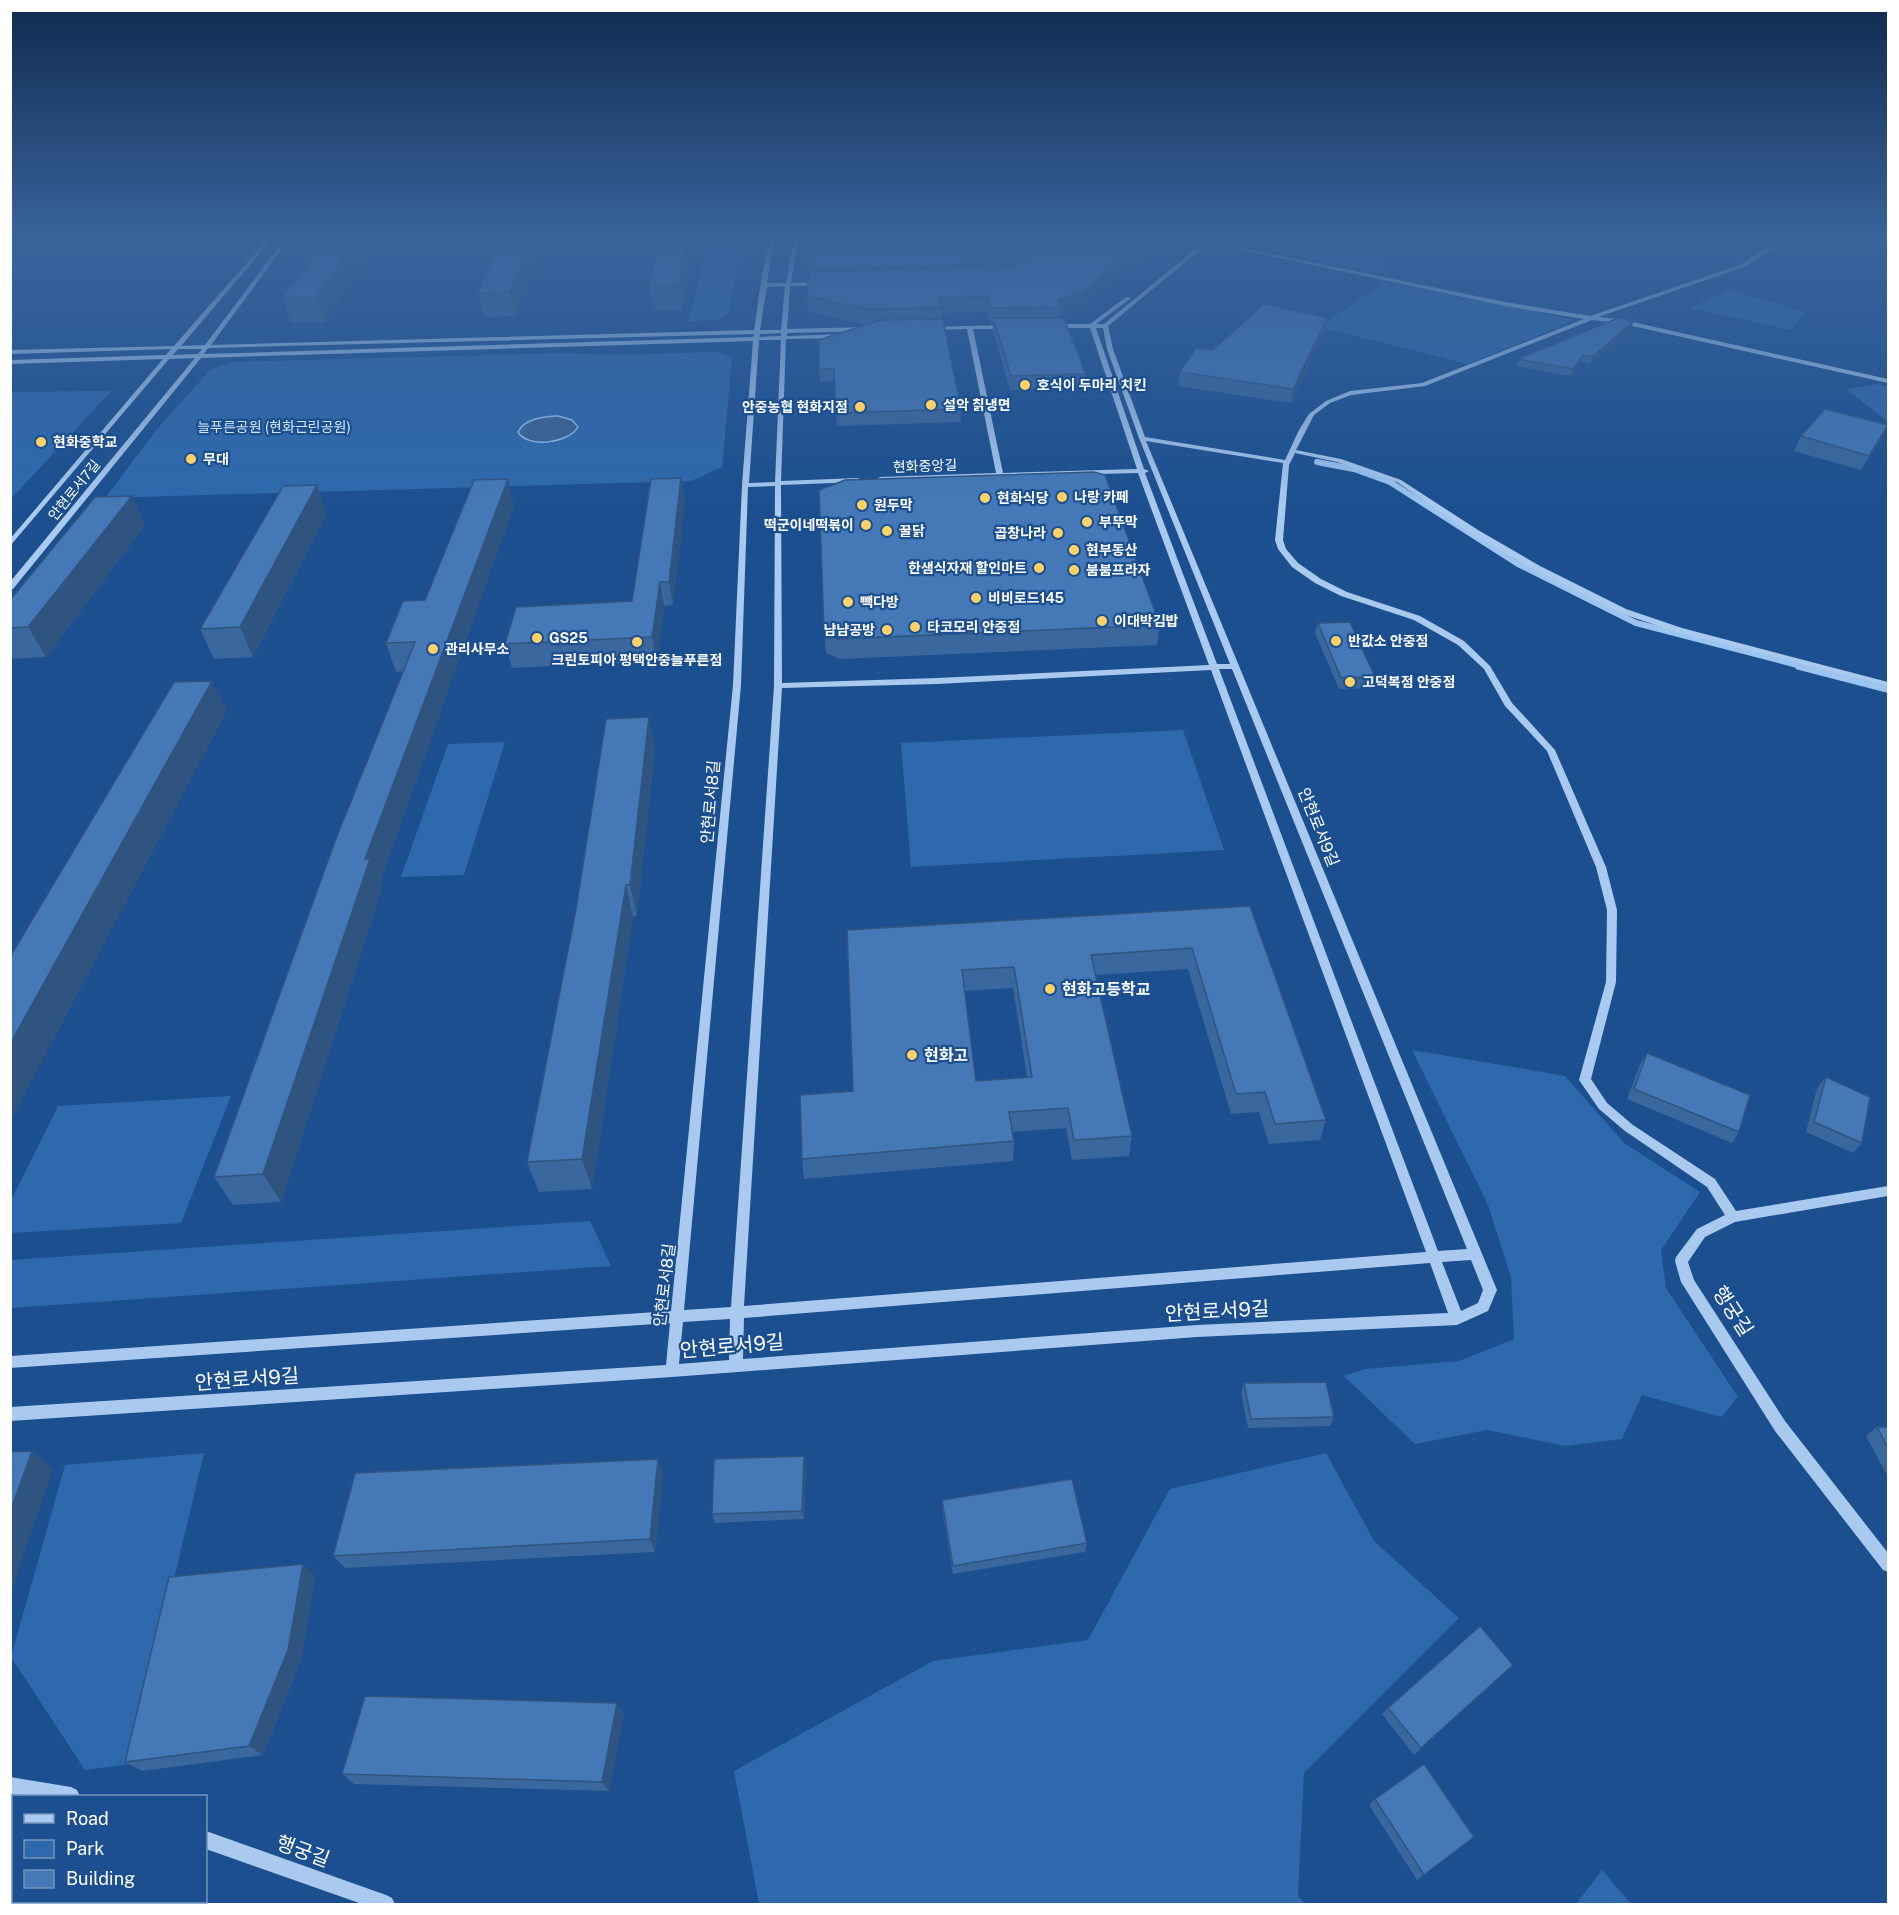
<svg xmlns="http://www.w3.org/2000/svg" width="1899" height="1915" font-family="'Public Sans','Noto Sans KR',sans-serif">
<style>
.green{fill:#2e69ad}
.water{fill:#3c6290;stroke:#9cc4f0;stroke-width:1.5}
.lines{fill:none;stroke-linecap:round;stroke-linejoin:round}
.stream-far1{stroke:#9cc4f0;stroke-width:6}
.stream{stroke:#9cc4f0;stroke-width:8}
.minor{fill:#a9c9ee;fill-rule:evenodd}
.wall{fill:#3a679d;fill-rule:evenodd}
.shaded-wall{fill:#305480}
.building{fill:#4478b7;stroke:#305480;stroke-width:1.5;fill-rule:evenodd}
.poi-dot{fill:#ffd166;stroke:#1b4f8f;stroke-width:2}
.labels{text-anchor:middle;stroke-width:4.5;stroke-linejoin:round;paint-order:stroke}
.far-poi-label{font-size:14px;font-weight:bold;fill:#fff;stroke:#1b4f8f;text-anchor:start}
.far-park-label{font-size:14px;fill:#cfe3fa;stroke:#1b4f8f}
.far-street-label{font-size:14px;fill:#fff;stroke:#1b4f8f}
.street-label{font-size:16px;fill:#fff;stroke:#1b4f8f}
.poi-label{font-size:16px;font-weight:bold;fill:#fff;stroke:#1b4f8f;text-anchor:start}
.near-street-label{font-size:20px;fill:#fff;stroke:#1b4f8f}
</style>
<rect width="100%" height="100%" fill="#1b4f8f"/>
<!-- green -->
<g class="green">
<path d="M 713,237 L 749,237 L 742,244 L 728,314 L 717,320 L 688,321 L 709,240 Z"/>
<path d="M 1233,237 L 1370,237 L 1386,261 L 1385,273 L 1242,245 L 1231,239 Z"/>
<path d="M 1385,282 L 1575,320 L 1468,364 L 1319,327 Z"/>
<path d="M 1727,289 L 1805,312 L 1791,330 L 1691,308 Z"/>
<path d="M 717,352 L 732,358 L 722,467 L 691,481 L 105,498 L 157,429 L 210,370 L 232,362 L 561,353 L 618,355 Z"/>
<path d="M 1878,384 L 1888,387 L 1888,422 L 1847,389 Z"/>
<path d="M 111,391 L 11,499 L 11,392 Z"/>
<path d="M 1183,730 L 1224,850 L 911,867 L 901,743 Z"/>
<path d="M 505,742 L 464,875 L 401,877 L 448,744 Z"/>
<path d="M 1412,1050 L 1565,1076 L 1624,1143 L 1700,1192 L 1661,1250 L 1666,1288 L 1738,1397 L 1721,1417 L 1642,1395 L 1622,1439 L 1565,1446 L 1487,1430 L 1415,1444 L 1344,1376 L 1365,1369 L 1459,1361 L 1514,1339 L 1511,1277 L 1488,1205 Z"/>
<path d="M 231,1096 L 181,1223 L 11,1233 L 11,1200 L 58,1106 Z"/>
<path d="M 590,1221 L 611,1266 L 11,1308 L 11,1260 Z"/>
<path d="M 204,1453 L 130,1764 L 85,1770 L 11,1657 L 65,1465 Z"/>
<path d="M 1326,1453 L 1374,1541 L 1459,1618 L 1304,1773 L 1298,1896 L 1306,1904 L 759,1904 L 734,1771 L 933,1661 L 1088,1640 L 1170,1489 Z"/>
<path d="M 1602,1870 L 1631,1904 L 1576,1904 Z"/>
</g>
<!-- water -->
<path class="water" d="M 558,416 L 572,420 L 578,427 C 569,443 528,449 518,432 C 525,418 544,417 558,416 Z"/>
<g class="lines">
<!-- stream-far1 -->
<path class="stream-far1" d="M 1317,462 L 1354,469 L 1390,482 L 1518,564 L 1636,623 L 1805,667"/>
<!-- stream -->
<path class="stream" d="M 1799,666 L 1888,689"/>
<!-- minor -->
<g class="minor">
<path d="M 269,237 L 274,237 L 181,346 L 205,345 L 286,237 L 291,237 L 211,345 L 754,330 C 759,302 761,263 773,237 L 778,237 L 772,249 L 767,283 L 786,283 L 793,245 L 797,237 L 802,237 L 797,245 L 791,283 L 820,282 L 823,284 L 820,286 L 790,286 L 787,329 L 868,327 L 871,329 L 868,331 L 787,333 L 787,336 L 844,334 L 847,336 L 844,338 L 786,339 L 781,481 L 858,478 L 861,480 L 858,482 L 781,485 L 782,683 L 937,678 L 1209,665 L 1138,473 L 878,480 L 877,479 L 880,477 L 996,473 L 967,329 L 931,330 L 928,328 L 929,327 L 1006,325 L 1009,327 L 1006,329 L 973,329 L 1003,473 L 1137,469 L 1090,328 L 1054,328 L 1051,326 L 1054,324 L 1090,324 L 1126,297 L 1130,297 L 1130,299 L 1096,324 L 1104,324 L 1210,237 L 1216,237 L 1108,326 L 1113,349 L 1145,437 L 1285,460 L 1299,430 L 1309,414 L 1326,401 L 1350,391 L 1422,383 L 1584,319 L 1505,306 L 1225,246 L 1223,244 L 1505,302 L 1590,316 L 1740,265 L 1766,248 L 1802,237 L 1812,237 L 1770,250 L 1744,267 L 1598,317 L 1619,319 L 1888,379 L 1888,383 L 1619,323 L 1592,320 L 1425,386 L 1351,395 L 1330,403 L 1314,415 L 1296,450 L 1341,459 L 1401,480 L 1478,530 L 1540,566 L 1626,609 L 1682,628 L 1888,682 L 1888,686 L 1676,632 L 1620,613 L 1534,570 L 1472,534 L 1397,482 L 1337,462 L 1295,453 L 1289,465 L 1283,540 L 1286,549 L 1298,563 L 1321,579 L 1347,592 L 1420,616 L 1464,641 L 1490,666 L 1512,703 L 1555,750 L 1606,867 L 1617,910 L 1616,982 L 1591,1079 L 1607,1103 L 1633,1125 L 1715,1179 L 1736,1211 L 1888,1186 L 1888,1196 L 1735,1222 L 1705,1237 L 1688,1262 L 1694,1280 L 1785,1421 L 1888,1553 L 1888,1572 L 1883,1570 L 1775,1431 L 1681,1282 L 1675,1261 L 1676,1257 L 1697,1229 L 1725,1215 L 1707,1187 L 1625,1131 L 1599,1109 L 1579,1080 L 1606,982 L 1607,910 L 1596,867 L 1547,751 L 1505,706 L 1484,669 L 1458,645 L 1414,620 L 1341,596 L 1315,583 L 1292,567 L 1278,549 L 1275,540 L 1283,463 L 1146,441 L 1497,1290 L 1488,1311 L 1457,1325 L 1197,1337 L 672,1377 L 10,1421 L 10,1407 L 666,1365 L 670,1323 L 10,1368 L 10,1356 L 671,1311 L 733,685 L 742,485 L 753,341 L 201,358 L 13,589 L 10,589 L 10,582 L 195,358 L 169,359 L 10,546 L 10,539 L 163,359 L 10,364 L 10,360 L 166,355 L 171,349 L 10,354 L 10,350 L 174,346 ZM 785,286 L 781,330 L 760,330 L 767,287 ZM 1096,328 L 1103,328 L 1107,349 L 1139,438 L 1230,664 L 1217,664 L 1145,473 L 1149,471 L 1144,469 ZM 781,333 L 781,336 L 759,337 L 760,334 ZM 754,334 L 753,337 L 204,354 L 208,348 ZM 759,340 L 781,340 L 775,482 L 749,483 ZM 178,349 L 202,349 L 198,354 L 173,355 ZM 775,486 L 774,686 L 731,1307 L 684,1310 L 741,685 L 748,487 ZM 1219,669 L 1232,669 L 1467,1249 L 1438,1251 ZM 1211,670 L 1426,1252 L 744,1306 L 782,688 L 937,684 ZM 1471,1260 L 1483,1290 L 1478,1303 L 1461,1311 L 1442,1262 ZM 1430,1263 L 1448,1313 L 1197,1325 L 743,1359 L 744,1318 ZM 730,1319 L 729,1360 L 679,1364 L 683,1322 Z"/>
<path d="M 10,1777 L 71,1787 L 77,1790 L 80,1796 L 27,1796 L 10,1794 Z"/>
<path d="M 206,1831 L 386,1895 L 392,1898 L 395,1904 L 362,1904 L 206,1849 Z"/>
</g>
</g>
<!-- wall -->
<g class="wall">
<path d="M 328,237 L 365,237 L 370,254 L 325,322 L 291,322 L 282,298 Z"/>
<path d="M 504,237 L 548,237 L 515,316 L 484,317 L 478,293 Z"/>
<path d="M 660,237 L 692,237 L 693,245 L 682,310 L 653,311 L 649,286 Z"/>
<path d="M 1077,237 L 1171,237 L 1082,307 L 1061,314 L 1060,318 L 1086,374 L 1085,387 L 1010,390 L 993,331 L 993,324 L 991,324 L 987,312 L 942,313 L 942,319 L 961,409 L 961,422 L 837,426 L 835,381 L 820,382 L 819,369 L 866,325 L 808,311 L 807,296 L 809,274 L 807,274 L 806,264 L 1048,246 L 1073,240 Z"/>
<path d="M 1634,321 L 1631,328 L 1590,364 L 1581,362 L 1570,376 L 1516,366 L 1518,359 Z"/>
<path d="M 1324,331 L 1291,403 L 1178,386 L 1180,372 L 1213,350 Z"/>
<path d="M 1801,436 L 1881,439 L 1861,470 L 1794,451 Z"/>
<path d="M 317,485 L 327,513 L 253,657 L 214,659 L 200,629 Z"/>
<path d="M 132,496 L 145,525 L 46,657 L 10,659 L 10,600 Z"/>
<path d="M 685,500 L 673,605 L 664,606 L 657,661 L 512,668 L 505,644 L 632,601 Z"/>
<path d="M 514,505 L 380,882 L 382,888 L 281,1202 L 233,1205 L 214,1177 L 403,671 L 396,672 L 386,643 Z"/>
<path d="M 1318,623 L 1375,677 L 1372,688 L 1339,689 L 1315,633 Z"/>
<path d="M 1160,625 L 1157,645 L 840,659 L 826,653 L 824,632 Z"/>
<path d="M 649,717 L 655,747 L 637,916 L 633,917 L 592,1189 L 539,1192 L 527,1162 L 576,909 Z"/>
<path d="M 1250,906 L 1326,1120 L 1320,1140 L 1269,1144 L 1259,1112 L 1231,1114 L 1188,969 L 1096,975 L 1132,1136 L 1129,1156 L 1072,1160 L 1066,1128 L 1012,1132 L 1014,1141 L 1013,1161 L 804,1179 L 802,1159 L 853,1091 L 847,930 ZM 1013,988 L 1027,1077 L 976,1081 L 965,991 Z"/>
<path d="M 1647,1053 L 1739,1132 L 1732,1143 L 1627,1099 L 1640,1064 Z"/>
<path d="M 1826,1077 L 1862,1143 L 1853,1153 L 1806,1132 L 1817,1088 Z"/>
<path d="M 1244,1383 L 1334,1417 L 1330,1426 L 1248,1428 L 1241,1393 Z"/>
<path d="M 1877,1427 L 1888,1427 L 1888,1477 L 1866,1436 Z"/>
<path d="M 806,1465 L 804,1519 L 715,1523 L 712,1514 Z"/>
<path d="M 663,1472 L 655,1552 L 345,1568 L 333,1556 Z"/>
<path d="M 942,1500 L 1087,1543 L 1085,1552 L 953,1574 L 942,1508 Z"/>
<path d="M 315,1576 L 301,1661 L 263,1755 L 142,1771 L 125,1762 Z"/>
<path d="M 1505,1672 L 1414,1755 L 1382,1714 L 1388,1708 Z"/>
<path d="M 624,1713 L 609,1791 L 354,1784 L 342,1774 Z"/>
<path d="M 1375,1799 L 1474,1837 L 1417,1880 L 1369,1805 Z"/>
</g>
<!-- shaded-wall -->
<g class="shaded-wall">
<path d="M 359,237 L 365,237 L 370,254 L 325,322 L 317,297 Z"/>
<path d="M 534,237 L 548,237 L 515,316 L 510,292 Z"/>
<path d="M 687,237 L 692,237 L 693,245 L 682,310 L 679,286 Z"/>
<path d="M 1153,237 L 1171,237 L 1082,307 L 1061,314 L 1061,307 L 1058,300 Z"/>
<path d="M 1049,241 L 1048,251 L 1010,274 L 1010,263 Z"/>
<path d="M 1327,318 L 1324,331 L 1291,403 L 1293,389 Z"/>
<path d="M 1634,321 L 1631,328 L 1590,364 L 1592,357 Z"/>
<path d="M 1583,355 L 1581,362 L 1570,376 L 1573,369 Z"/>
<path d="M 1888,425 L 1881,439 L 1861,470 L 1869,456 Z"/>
<path d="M 681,478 L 685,500 L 673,605 L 669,582 Z"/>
<path d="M 508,479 L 514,505 L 380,882 L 382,888 L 281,1202 L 263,1174 L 365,859 Z"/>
<path d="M 317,485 L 327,513 L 253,657 L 240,627 Z"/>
<path d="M 132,496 L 145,525 L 46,657 L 28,627 Z"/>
<path d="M 660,582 L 664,606 L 657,661 L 652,637 Z"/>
<path d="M 212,681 L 227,711 L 10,1122 L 10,1044 Z"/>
<path d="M 649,717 L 655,747 L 637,916 L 630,885 Z"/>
<path d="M 626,885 L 633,917 L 592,1189 L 582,1159 Z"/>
<path d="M 32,1451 L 53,1469 L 10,1595 L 10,1512 Z"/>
<path d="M 804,1456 L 806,1465 L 804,1519 L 802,1511 Z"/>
<path d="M 658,1459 L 663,1472 L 655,1552 L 650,1539 Z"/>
<path d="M 303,1564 L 315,1576 L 301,1661 L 263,1755 L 249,1746 Z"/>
<path d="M 617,1703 L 624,1713 L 609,1791 L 602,1782 Z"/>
</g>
<!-- building -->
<g class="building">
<path d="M 328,237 L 359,237 L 317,297 L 282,298 Z"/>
<path d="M 504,237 L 534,237 L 510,292 L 478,293 Z"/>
<path d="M 660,237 L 687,237 L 679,286 L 649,286 Z"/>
<path d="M 809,237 L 1032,237 L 1049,241 L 1018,262 L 1010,263 L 809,270 L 810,264 L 806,264 Z"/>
<path d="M 1077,237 L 1153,237 L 1083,291 L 1058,300 L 1061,307 L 991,308 L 987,296 L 940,297 L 942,308 L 867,309 L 807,296 L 809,272 L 1011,267 L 1025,263 L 1060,238 L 1073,240 Z"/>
<path d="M 1264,304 L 1327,318 L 1293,389 L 1180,372 L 1196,348 L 1213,350 Z"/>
<path d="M 993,318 L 1064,318 L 1086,374 L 1011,376 Z"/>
<path d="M 1618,318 L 1634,321 L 1592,357 L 1583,355 L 1573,369 L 1518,359 Z"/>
<path d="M 943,319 L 961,409 L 836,413 L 834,369 L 819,369 L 819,340 L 880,320 Z"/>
<path d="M 1825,409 L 1888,425 L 1869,456 L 1801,436 Z"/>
<path d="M 1094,472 L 1105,475 L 1160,625 L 838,639 L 824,632 L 819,490 L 845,480 Z"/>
<path d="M 681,478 L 669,582 L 660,582 L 652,637 L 505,644 L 516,607 L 632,601 L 651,479 Z"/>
<path d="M 508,479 L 365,859 L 370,859 L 263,1174 L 214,1177 L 335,841 L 415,642 L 386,643 L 403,601 L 425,600 L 474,480 Z"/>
<path d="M 317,485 L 240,627 L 200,629 L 283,486 Z"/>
<path d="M 132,496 L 28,627 L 10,628 L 10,600 L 95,497 Z"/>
<path d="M 1350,622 L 1375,677 L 1341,678 L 1318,623 Z"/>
<path d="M 212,681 L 10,1044 L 10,957 L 174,682 Z"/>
<path d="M 649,717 L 630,885 L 626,885 L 582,1159 L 527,1162 L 576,909 L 606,719 Z"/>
<path d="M 1250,906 L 1326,1120 L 1275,1124 L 1265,1092 L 1236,1094 L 1192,948 L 1091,955 L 1132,1136 L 1074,1140 L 1068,1108 L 1009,1112 L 1014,1141 L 802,1159 L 800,1095 L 853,1091 L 847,930 ZM 1014,967 L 1032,1077 L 976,1081 L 962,970 Z"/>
<path d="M 1647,1053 L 1750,1095 L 1739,1132 L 1634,1089 Z"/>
<path d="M 1826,1077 L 1870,1097 L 1862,1143 L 1814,1122 Z"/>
<path d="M 1326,1382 L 1334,1417 L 1251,1419 L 1244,1383 Z"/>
<path d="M 1877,1427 L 1888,1427 L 1888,1448 Z"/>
<path d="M 32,1451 L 10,1512 L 10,1452 Z"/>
<path d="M 804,1456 L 802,1511 L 712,1514 L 714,1459 Z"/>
<path d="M 658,1459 L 650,1539 L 333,1556 L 355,1473 Z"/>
<path d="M 1072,1479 L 1087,1543 L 953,1566 L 942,1500 Z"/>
<path d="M 303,1564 L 288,1650 L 249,1746 L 125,1762 L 169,1577 Z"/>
<path d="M 1480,1626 L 1513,1665 L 1421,1748 L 1388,1708 Z"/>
<path d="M 365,1696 L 617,1703 L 602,1782 L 342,1774 Z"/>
<path d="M 1424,1764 L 1474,1837 L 1424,1875 L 1375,1799 Z"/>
</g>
<!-- sky -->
<linearGradient id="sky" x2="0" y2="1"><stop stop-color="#0f2b4f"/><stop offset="0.47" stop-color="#39639b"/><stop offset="1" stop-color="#39639b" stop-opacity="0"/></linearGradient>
<rect width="1899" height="506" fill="url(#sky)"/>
<!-- markers -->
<g class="poi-dot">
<circle cx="1025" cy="385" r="6"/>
<circle cx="931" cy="405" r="6"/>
<circle cx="860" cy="407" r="6"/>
<circle cx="41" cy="442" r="6"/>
<circle cx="191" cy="459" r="6"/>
<circle cx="1062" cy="497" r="6"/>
<circle cx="985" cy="498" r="6"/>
<circle cx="862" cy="505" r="6"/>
<circle cx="1087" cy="522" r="6"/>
<circle cx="866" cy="525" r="6"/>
<circle cx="887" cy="531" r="6"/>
<circle cx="1058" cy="533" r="6"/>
<circle cx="1074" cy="550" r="6"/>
<circle cx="1039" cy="568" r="6"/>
<circle cx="1074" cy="570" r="6"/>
<circle cx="976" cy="598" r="6"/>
<circle cx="848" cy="602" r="6"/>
<circle cx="1102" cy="621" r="6"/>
<circle cx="915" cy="627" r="6"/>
<circle cx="887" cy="630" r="6"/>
<circle cx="537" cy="638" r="6"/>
<circle cx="1336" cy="641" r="6"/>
<circle cx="637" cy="642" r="6"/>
<circle cx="433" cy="649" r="6"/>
<circle cx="1350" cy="682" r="6"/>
<circle cx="1050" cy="989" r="6"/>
<circle cx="912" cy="1055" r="6"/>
</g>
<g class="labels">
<!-- far-poi labels -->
<g class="far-poi-label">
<text x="1037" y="390">호식이 두마리 치킨</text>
<text x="943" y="410">설악 칡냉면</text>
<text x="848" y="412" text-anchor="end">안중농협 현화지점</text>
<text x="53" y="447">현화중학교</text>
<text x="203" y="464">무대</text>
<text x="1074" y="502">나랑 카페</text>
<text x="997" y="503">현화식당</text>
<text x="874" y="510">원두막</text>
<text x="1099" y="527">부뚜막</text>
<text x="854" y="530" text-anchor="end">떡군이네떡볶이</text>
<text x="899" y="536">꿀닭</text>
<text x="1046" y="538" text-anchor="end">곱창나라</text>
<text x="1086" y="555">현부동산</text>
<text x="1027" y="573" text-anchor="end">한샘식자재 할인마트</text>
<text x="1086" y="575">붐붐프라자</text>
<text x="988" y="603">비비로드145</text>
<text x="860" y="607">빽다방</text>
<text x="1114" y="626">이대박김밥</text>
<text x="927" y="632">타코모리 안중점</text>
<text x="875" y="635" text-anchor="end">냠냠공방</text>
<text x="549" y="643">GS25</text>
<text x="1348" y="646">반값소 안중점</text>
<text x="445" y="654">관리사무소</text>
<text x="637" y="665" text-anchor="middle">크린토피아 평택안중늘푸른점</text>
<text x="1362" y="687">고덕복점 안중점</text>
</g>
<!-- far-park labels -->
<g class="far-park-label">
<text x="274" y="432">늘푸른공원 (현화근린공원)</text>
</g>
<!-- far-street labels -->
<g class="far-street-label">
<text transform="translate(925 466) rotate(-2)" y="5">현화중앙길</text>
<text transform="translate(74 490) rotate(-51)" y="5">안현로서7길</text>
</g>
<!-- street labels -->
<g class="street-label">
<text transform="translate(710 802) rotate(-85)" y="6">안현로서8길</text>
<text transform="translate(1319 827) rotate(68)" y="6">안현로서9길</text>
<text transform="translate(664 1285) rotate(-83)" y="6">안현로서8길</text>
</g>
<!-- poi labels -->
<g class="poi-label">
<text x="1062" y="995">현화고등학교</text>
<text x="924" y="1061">현화고</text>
</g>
<!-- near-street labels -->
<g class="near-street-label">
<text transform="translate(1217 1311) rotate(-3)" y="7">안현로서9길</text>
<text transform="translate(1733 1311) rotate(57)" y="7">행궁길</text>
<text transform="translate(732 1346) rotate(-5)" y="7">안현로서9길</text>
<text transform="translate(247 1379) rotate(-4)" y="7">안현로서9길</text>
<text transform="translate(303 1851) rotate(20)" y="7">행궁길</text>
</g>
</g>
<!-- border -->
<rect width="1899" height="1915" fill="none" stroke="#ffffff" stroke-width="24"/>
<!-- legend -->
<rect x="12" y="1795" width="195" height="108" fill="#1b4f8f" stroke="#7695bc" stroke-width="1.5"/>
<rect x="24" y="1814" width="30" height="9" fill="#a9c9ee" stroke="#7695bc" stroke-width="1.5"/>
<text x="66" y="1825" font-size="18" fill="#ffffff">Road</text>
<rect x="24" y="1840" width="30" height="18" fill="#2e69ad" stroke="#7695bc" stroke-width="1.5"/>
<text x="66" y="1855" font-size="18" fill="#ffffff">Park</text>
<rect x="24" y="1870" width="30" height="18" fill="#4478b7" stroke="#7695bc" stroke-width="1.5"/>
<text x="66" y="1885" font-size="18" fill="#ffffff">Building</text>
</svg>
